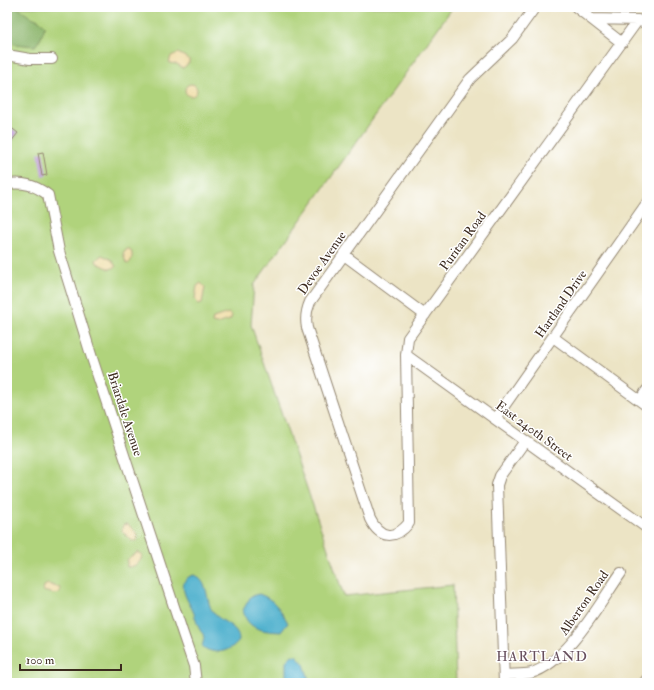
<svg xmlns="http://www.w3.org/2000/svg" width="654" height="690" font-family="'IM FELL Double Pica',serif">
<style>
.green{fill:#b0d37c;stroke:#767e4d}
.forest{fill:#8cb56c;stroke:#647045}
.sand{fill:#eeda9e;stroke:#94825e}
.water{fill:#4fb1ce;stroke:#456e76}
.building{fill:#b994d1}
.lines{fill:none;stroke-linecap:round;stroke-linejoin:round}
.minor-casing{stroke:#948772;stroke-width:12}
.minor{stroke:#fff;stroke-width:10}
.labels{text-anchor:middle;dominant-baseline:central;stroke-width:3;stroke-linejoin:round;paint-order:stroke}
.street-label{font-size:13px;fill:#3b2a1e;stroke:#fff}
.neighbourhood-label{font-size:14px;letter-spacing:1px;fill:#674f5d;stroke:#fff}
</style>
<rect width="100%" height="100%" fill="#fff"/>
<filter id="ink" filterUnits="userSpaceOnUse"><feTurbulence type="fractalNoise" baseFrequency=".025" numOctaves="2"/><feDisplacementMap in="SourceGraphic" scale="8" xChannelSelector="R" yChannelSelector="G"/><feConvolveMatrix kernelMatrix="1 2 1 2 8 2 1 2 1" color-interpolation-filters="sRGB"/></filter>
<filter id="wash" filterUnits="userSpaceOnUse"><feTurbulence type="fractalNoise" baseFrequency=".012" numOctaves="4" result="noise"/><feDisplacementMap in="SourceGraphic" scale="16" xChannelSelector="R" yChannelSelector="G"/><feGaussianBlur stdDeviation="0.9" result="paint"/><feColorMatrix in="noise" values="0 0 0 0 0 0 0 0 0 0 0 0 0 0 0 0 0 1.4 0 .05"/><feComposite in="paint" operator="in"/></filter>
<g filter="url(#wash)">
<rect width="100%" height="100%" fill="#ece4c5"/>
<path class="green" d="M7,7H453L254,285L251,325L344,596L453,585L456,683H7Z"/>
<path class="forest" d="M7,7H17L29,16L39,20L45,26L41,38L35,46L14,44L7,37Z"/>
<path class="sand" d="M178,53L189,59V63L183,68L177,64L169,63L171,56Z
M185 90a6 6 0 1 1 12 0a6 6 0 1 1-12 0Z
M126,249H130C133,252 133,261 128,264L126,263L123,253Z
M102,255L112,260L116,267L110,269L97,263L96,260Z
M201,283L205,287L202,303L198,304L195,299L197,286Z
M228,313L232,316L230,320L216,324L212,323L213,318Z
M128,524L138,535L136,541H132L122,531L123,525Z
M138,552L142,555C141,563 135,567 127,567V560Z
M48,584L60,588V593L54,594L43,591L44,586Z"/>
<path class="water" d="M194,575C210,582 205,601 213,612C221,623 239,625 239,640C229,653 215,655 202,647L204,638L203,634C197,628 196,618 193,611C187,599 174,580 194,575Z
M259,594C274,599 281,610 288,623L281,632C265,631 247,631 243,610L251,596Z
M292,655L297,656L304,664L310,683H286V661Z"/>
<g id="blocks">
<path class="building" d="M9,126L18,133L7,147V129Z
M43,152L47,175L42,176L38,153Z"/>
</g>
</g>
<g filter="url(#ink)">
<use href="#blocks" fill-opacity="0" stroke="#948772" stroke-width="1"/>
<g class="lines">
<defs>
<path id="minor" d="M535,7L512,39L470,79L310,302C306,311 305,318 307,328L370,519C380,539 395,540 409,523L406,355L408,338L638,20
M576,7L622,43
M592,19L638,20L647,24
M7,55L30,59H52
M7,184C24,182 35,185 48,195L59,251L92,358L183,634L194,666L196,683
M344,255L425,315
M553,337L647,406
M406,355L647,528
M640,400L647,390
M495,419L647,203
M504,675C512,674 523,675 531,673C567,663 600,603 621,573
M504,683L497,485L500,476L525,441
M644,683L647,679"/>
</defs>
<use href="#minor" class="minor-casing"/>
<use href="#minor" class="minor"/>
</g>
</g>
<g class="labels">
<g class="street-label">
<text transform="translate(463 241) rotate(-54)">Puritan Road</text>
<text transform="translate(322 263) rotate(-55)">Devoe Avenue</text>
<text transform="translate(561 304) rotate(-55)">Hartland Drive</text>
<text transform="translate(125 414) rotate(72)">Briardale Avenue</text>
<text transform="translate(534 431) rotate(36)">East 240th Street</text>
<text transform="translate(584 603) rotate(-55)">Alberton Road</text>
</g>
<g class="neighbourhood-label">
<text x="542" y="656">HARTLAND</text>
</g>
</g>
<rect width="654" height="690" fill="none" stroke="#fff" stroke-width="24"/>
<path d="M20 664v6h101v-6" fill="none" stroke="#3b2a1e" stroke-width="2"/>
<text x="26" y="664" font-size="12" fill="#3b2a1e" stroke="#ffffff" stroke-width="3" paint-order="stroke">100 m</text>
</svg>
